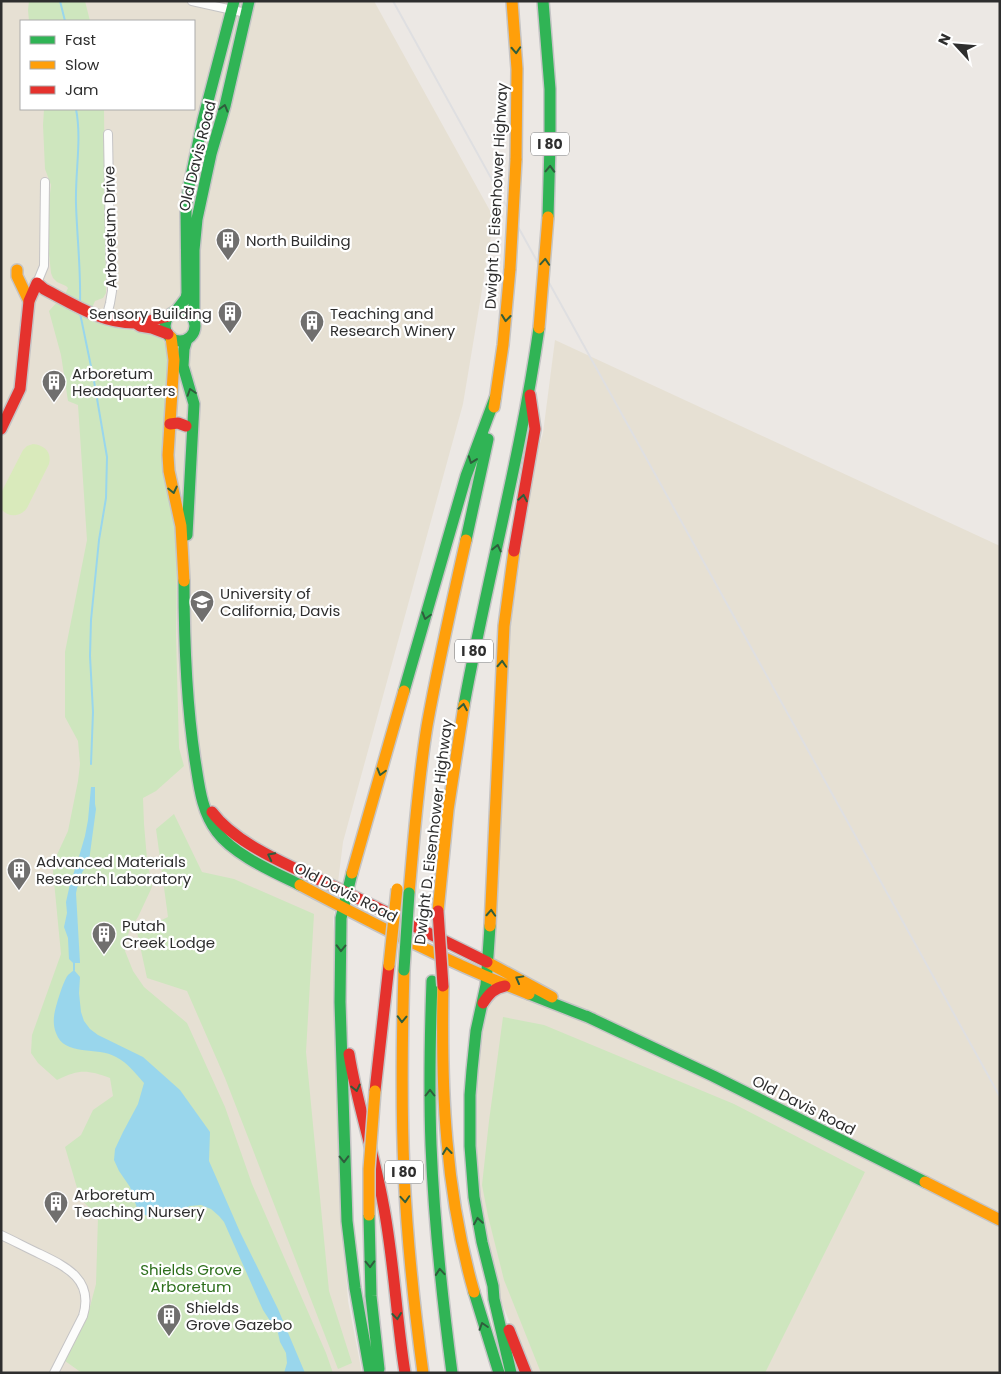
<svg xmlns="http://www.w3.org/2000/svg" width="1001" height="1374" font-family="Poppins,sans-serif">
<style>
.education{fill:#e6e0d3;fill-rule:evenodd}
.green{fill:#cee6be}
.pitch{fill:#d9eabb}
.water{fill:#99d6ec}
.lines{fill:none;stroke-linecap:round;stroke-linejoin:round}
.stream{stroke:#99d6ec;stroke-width:2}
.street-casing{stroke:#c5c4c5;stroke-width:10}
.fast-casing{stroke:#c5c4c5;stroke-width:14}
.slow-casing{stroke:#c5c4c5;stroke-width:14}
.jam-casing{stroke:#c5c4c5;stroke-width:14}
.street{stroke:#fcfcfb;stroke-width:8}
.fast{stroke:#30b455;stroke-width:11}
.slow{stroke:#ff9f0a;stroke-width:11}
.jam{stroke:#e5322d;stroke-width:11}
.rail{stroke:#dfdfe1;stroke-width:2}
.fast-bridge-casing{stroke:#c6c5c4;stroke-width:14;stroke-linecap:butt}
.slow-bridge-casing{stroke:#c6c5c4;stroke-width:14;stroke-linecap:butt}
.jam-bridge-casing{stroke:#c6c5c4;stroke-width:14;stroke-linecap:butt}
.fast-bridge{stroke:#30b455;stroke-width:11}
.slow-bridge{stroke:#ff9f0a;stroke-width:11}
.jam-bridge{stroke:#e5322d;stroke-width:11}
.oneway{stroke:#2f5d3c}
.labels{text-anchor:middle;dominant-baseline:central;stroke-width:4.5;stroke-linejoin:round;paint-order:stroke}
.shield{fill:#fff;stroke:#6d6d6d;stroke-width:1}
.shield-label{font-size:14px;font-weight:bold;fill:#2e2e2e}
.street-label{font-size:15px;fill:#2e2e2e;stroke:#fff}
.poi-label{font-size:15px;fill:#2e2e2e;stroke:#fff;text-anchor:start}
.park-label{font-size:15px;fill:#2c6e1b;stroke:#fff}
</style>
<rect width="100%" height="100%" fill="#ece8e4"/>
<path class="education" d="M1,1H374L494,218L463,404L343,842L333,922L340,990L342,1220L348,1301L362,1373H1ZM21,21H194V109H21Z
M555,340L1000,546V1373H532L517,1340L499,1296L482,1219L474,1121L506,660L533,468L543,433Z"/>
<path class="green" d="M29,1H85L90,21H29L28,10Z
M44,109H104L106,293L103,298L95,301L89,315C99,320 110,327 122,329C146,333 164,326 169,357L174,519L177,555L176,635L179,748L184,766L156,791L143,798L144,824L147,859L152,887L138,917L129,931L125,951L133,971L144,987L187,1023L225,1107L252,1184L326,1353L333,1373H82L65,1361L87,1318L96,1284L98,1217L80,1198L65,1147L81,1135L93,1110L113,1096L110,1078C87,1070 80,1069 57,1080L38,1063L31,1053L32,1035L61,954L53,871L55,859L68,831L78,781L80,764L78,741L65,717V652L87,540L78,405L68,401L61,355L49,311L59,300L63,299L68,288L66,286L57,282L53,278L51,273L49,254V202L51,185L45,169L43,125Z
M174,814L202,872L234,879L314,914L306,1052L329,1291L352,1363L338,1369L225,1078L187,991L147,978L137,932L168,917L156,829Z
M503,1017L544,1025L734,1104L865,1172L765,1373H541L504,1280L488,1216L482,1185L489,1121Z"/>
<path class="pitch" d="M33,444C45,445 52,453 49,464L27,508C20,517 9,518 1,509V493L23,450L27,446Z"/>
<path class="water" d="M91,787H95V804L96,809L89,861L80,876L76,893L80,963H73L69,959L68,938L64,927L67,913L66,902L70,884L78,860L85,836L88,820Z
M74,970L80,977L79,993L81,1012L84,1021L90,1029L98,1035L143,1057L180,1090L210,1132L209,1161L240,1232L278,1309L305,1373H284L287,1363L286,1353L280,1342L278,1333L263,1310L224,1222L219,1216L211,1209L201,1205L190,1206L160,1217L151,1218L138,1211L130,1187L119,1171L114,1160L115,1149L123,1132L138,1104L144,1083C136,1074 128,1063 116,1057C98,1046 64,1057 56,1033C52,1023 54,1013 57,1003C59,996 64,980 68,975C70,973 72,972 74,970Z"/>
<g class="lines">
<path class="stream" d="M60,1L65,21
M76,109C82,140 75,172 76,204C77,237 81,270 80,303
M80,313L94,381L107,457L106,498L99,540L91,620L90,656L93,712L91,764
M74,962V970"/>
<defs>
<path id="street" d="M192,1L246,13
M37,283L44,266L45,182
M106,319L110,303L112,291L110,246L108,134
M1,1235C14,1241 27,1248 40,1254C67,1267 94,1280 83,1316L54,1373"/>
<path id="fast" d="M543,1L550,89V144L548,217
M176,311L186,298L187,293L186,211L189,186L203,120L234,1
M165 326a15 15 0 1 1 30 0a15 15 0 1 1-30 0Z
M194,319V250L197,219L211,154L225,106L249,1
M187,339L184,349L183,366L194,404L187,535
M466,540L488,439
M184,581C184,641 186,700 195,760C199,784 201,811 217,832C234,855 274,872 300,885
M404,691L466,476L495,398
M464,705C487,579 521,455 539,328
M352,873L341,918L340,1002L347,1221L355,1288L370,1373
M490,926L486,985L476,1031L472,1070L470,1095V1146L474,1197L482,1242L493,1286L494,1299L511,1373
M432,981C430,1036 429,1090 431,1145C434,1221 442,1297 452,1373
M529,994L593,1019
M586,1016L713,1076L925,1182
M369,1215L371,1296L379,1369
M474,1292L499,1373"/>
<path id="slow" d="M512,1L517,69L516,160
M17,270V276L29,301
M171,337L174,360L168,455L169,471L181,526L184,581
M494,407L503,345L510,269
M352,873L404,691
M300,885C374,924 451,964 529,994
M409,893C414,837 418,782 427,726C438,664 452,602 466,540
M438,911L448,810L464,705
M490,926L504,626L514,551
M487,962L552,997
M404,970C402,1037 401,1105 404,1172C407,1239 414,1306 423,1373
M443,986C441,1090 445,1191 474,1292
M925,1182L1000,1220"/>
<path id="jam" d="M137,324L140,326L152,328L168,334
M170,424L178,423L186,426
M1,429L20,389L29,301L37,283L44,289C73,304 101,323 135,323C146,323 158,318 169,316
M514,551L535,429L530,395
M212,812C237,846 297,869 335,887C386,912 436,937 487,962
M483,1003C489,994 494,988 505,986
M349,1054C357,1104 374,1153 383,1203C394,1259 396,1316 405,1373
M375,1091L389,965
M509,1330L526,1373"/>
</defs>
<use href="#street" class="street-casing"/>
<use href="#fast" class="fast-casing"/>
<use href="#slow" class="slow-casing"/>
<use href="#jam" class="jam-casing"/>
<use href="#street" class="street"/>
<use href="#fast" class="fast"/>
<use href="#slow" class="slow"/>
<use href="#jam" class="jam"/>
<path class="rail" d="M393,1L1000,1097"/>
<defs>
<path id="fast-bridge" d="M404,970L409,893"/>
<path id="slow-bridge" d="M510,269L516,160
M539,328L548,217
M389,965L397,889
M369,1215V1169L375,1091"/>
<path id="jam-bridge" d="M438,911L443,986"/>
</defs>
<use href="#fast-bridge" class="fast-bridge-casing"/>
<use href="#slow-bridge" class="slow-bridge-casing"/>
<use href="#jam-bridge" class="jam-bridge-casing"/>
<use href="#fast-bridge" class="fast-bridge"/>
<use href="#slow-bridge" class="slow-bridge"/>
<use href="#jam-bridge" class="jam-bridge"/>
</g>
<defs><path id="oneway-chevron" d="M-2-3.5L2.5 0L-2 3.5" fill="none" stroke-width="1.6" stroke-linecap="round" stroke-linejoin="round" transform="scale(1.25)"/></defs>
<g class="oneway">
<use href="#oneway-chevron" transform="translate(516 50) rotate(87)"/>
<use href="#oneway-chevron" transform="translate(224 108) rotate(-75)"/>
<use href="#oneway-chevron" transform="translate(550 169) rotate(-88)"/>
<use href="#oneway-chevron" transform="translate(545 262) rotate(-86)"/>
<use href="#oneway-chevron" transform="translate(506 318) rotate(96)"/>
<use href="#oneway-chevron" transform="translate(191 392) rotate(-108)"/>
<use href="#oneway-chevron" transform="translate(472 460) rotate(110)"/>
<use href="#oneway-chevron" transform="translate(173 490) rotate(77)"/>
<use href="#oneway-chevron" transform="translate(523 498) rotate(-80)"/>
<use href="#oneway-chevron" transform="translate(497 548) rotate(-77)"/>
<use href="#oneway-chevron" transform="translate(426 616) rotate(106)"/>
<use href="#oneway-chevron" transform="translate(502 664) rotate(-87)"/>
<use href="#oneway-chevron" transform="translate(463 707) rotate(-80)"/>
<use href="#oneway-chevron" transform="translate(381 772) rotate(106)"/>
<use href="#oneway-chevron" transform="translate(271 856) rotate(-153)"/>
<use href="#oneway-chevron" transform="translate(491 913) rotate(-87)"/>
<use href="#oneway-chevron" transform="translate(341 948) rotate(91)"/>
<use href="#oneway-chevron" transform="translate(519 979) rotate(-151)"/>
<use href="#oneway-chevron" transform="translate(402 1019) rotate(92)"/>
<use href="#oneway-chevron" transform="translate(356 1088) rotate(77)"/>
<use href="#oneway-chevron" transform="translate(430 1093) rotate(-90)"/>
<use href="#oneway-chevron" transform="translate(447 1151) rotate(-96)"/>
<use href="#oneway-chevron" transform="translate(344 1159) rotate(89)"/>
<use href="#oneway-chevron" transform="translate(405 1199) rotate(86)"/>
<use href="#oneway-chevron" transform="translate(478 1221) rotate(-99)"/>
<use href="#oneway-chevron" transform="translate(370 1264) rotate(88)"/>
<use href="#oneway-chevron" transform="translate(440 1272) rotate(-95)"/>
<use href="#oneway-chevron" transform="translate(397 1316) rotate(83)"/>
<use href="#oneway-chevron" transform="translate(483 1326) rotate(-108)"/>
</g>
<defs>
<symbol id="building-pin" viewBox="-11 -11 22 30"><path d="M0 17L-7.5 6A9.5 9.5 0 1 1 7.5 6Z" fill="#706f6e" stroke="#fff"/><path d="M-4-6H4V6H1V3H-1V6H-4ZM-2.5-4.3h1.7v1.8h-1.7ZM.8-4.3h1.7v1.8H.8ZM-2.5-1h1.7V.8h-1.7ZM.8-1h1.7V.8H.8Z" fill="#fff"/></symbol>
<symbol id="university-pin" viewBox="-11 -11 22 30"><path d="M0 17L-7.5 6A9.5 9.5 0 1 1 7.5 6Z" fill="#706f6e" stroke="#fff"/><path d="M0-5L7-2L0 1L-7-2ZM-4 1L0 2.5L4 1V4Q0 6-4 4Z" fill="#fff"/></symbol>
</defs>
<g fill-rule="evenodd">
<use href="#building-pin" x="214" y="226" width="28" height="38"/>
<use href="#building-pin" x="216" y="299" width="28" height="38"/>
<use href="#building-pin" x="298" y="308" width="28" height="38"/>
<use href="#building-pin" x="40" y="368" width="28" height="38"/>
<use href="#university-pin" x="188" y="588" width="28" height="38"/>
<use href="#building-pin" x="5" y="856" width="28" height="38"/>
<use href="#building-pin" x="90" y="920" width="28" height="38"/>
<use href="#building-pin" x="42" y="1189" width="28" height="38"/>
<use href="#building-pin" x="155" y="1302" width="28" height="38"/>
</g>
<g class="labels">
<g class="shield">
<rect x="531" y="132.5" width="38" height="23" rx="4"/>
<rect x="455" y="639.5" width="38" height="23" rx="4"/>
<rect x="385" y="1160.5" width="38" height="23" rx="4"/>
</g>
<g class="shield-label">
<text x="550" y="144">I 80</text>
<text x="474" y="651">I 80</text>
<text x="404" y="1172">I 80</text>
</g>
<g class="street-label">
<text transform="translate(197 156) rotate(-76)">Old Davis Road</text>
<text transform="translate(496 196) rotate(-87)">Dwight D. Eisenhower Highway</text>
<text transform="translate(110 227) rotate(-91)">Arboretum Drive</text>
<text transform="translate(433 832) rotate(-83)">Dwight D. Eisenhower Highway</text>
<text transform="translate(346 892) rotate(27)">Old Davis Road</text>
<text transform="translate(804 1105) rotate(27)">Old Davis Road</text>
</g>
<g class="poi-label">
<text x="246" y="240">North Building</text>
<text x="212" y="313" text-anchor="end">Sensory Building</text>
<text x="330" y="313">Teaching and<tspan x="330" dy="17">Research Winery</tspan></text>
<text x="72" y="373">Arboretum<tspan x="72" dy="17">Headquarters</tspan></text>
<text x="220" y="593">University of<tspan x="220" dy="17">California, Davis</tspan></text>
<text x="36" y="861">Advanced Materials<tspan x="36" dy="17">Research Laboratory</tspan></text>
<text x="122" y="925">Putah<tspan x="122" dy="17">Creek Lodge</tspan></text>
<text x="74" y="1194">Arboretum<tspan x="74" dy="17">Teaching Nursery</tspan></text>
<text x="186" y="1307">Shields<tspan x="186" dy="17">Grove Gazebo</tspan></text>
</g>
<g class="park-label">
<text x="191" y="1269">Shields Grove<tspan x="191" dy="17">Arboretum</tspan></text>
</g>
</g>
<rect width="1001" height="1374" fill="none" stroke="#2e2e2e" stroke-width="5"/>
<rect x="20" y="20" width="175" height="90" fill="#ffffff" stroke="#ababab"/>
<rect x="30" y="36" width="25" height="8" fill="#30b455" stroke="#ababab"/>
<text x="65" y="45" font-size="15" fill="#2e2e2e">Fast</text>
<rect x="30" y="61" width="25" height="8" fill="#ff9f0a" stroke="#ababab"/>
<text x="65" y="70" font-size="15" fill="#2e2e2e">Slow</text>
<rect x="30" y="86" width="25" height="8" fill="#e5322d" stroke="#ababab"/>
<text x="65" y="95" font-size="15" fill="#2e2e2e">Jam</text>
<g transform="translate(956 45) rotate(296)" stroke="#ffffff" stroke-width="4" paint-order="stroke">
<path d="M0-4L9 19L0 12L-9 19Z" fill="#2e2e2e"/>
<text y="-8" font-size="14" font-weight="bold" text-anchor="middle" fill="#2e2e2e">N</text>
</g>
</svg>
